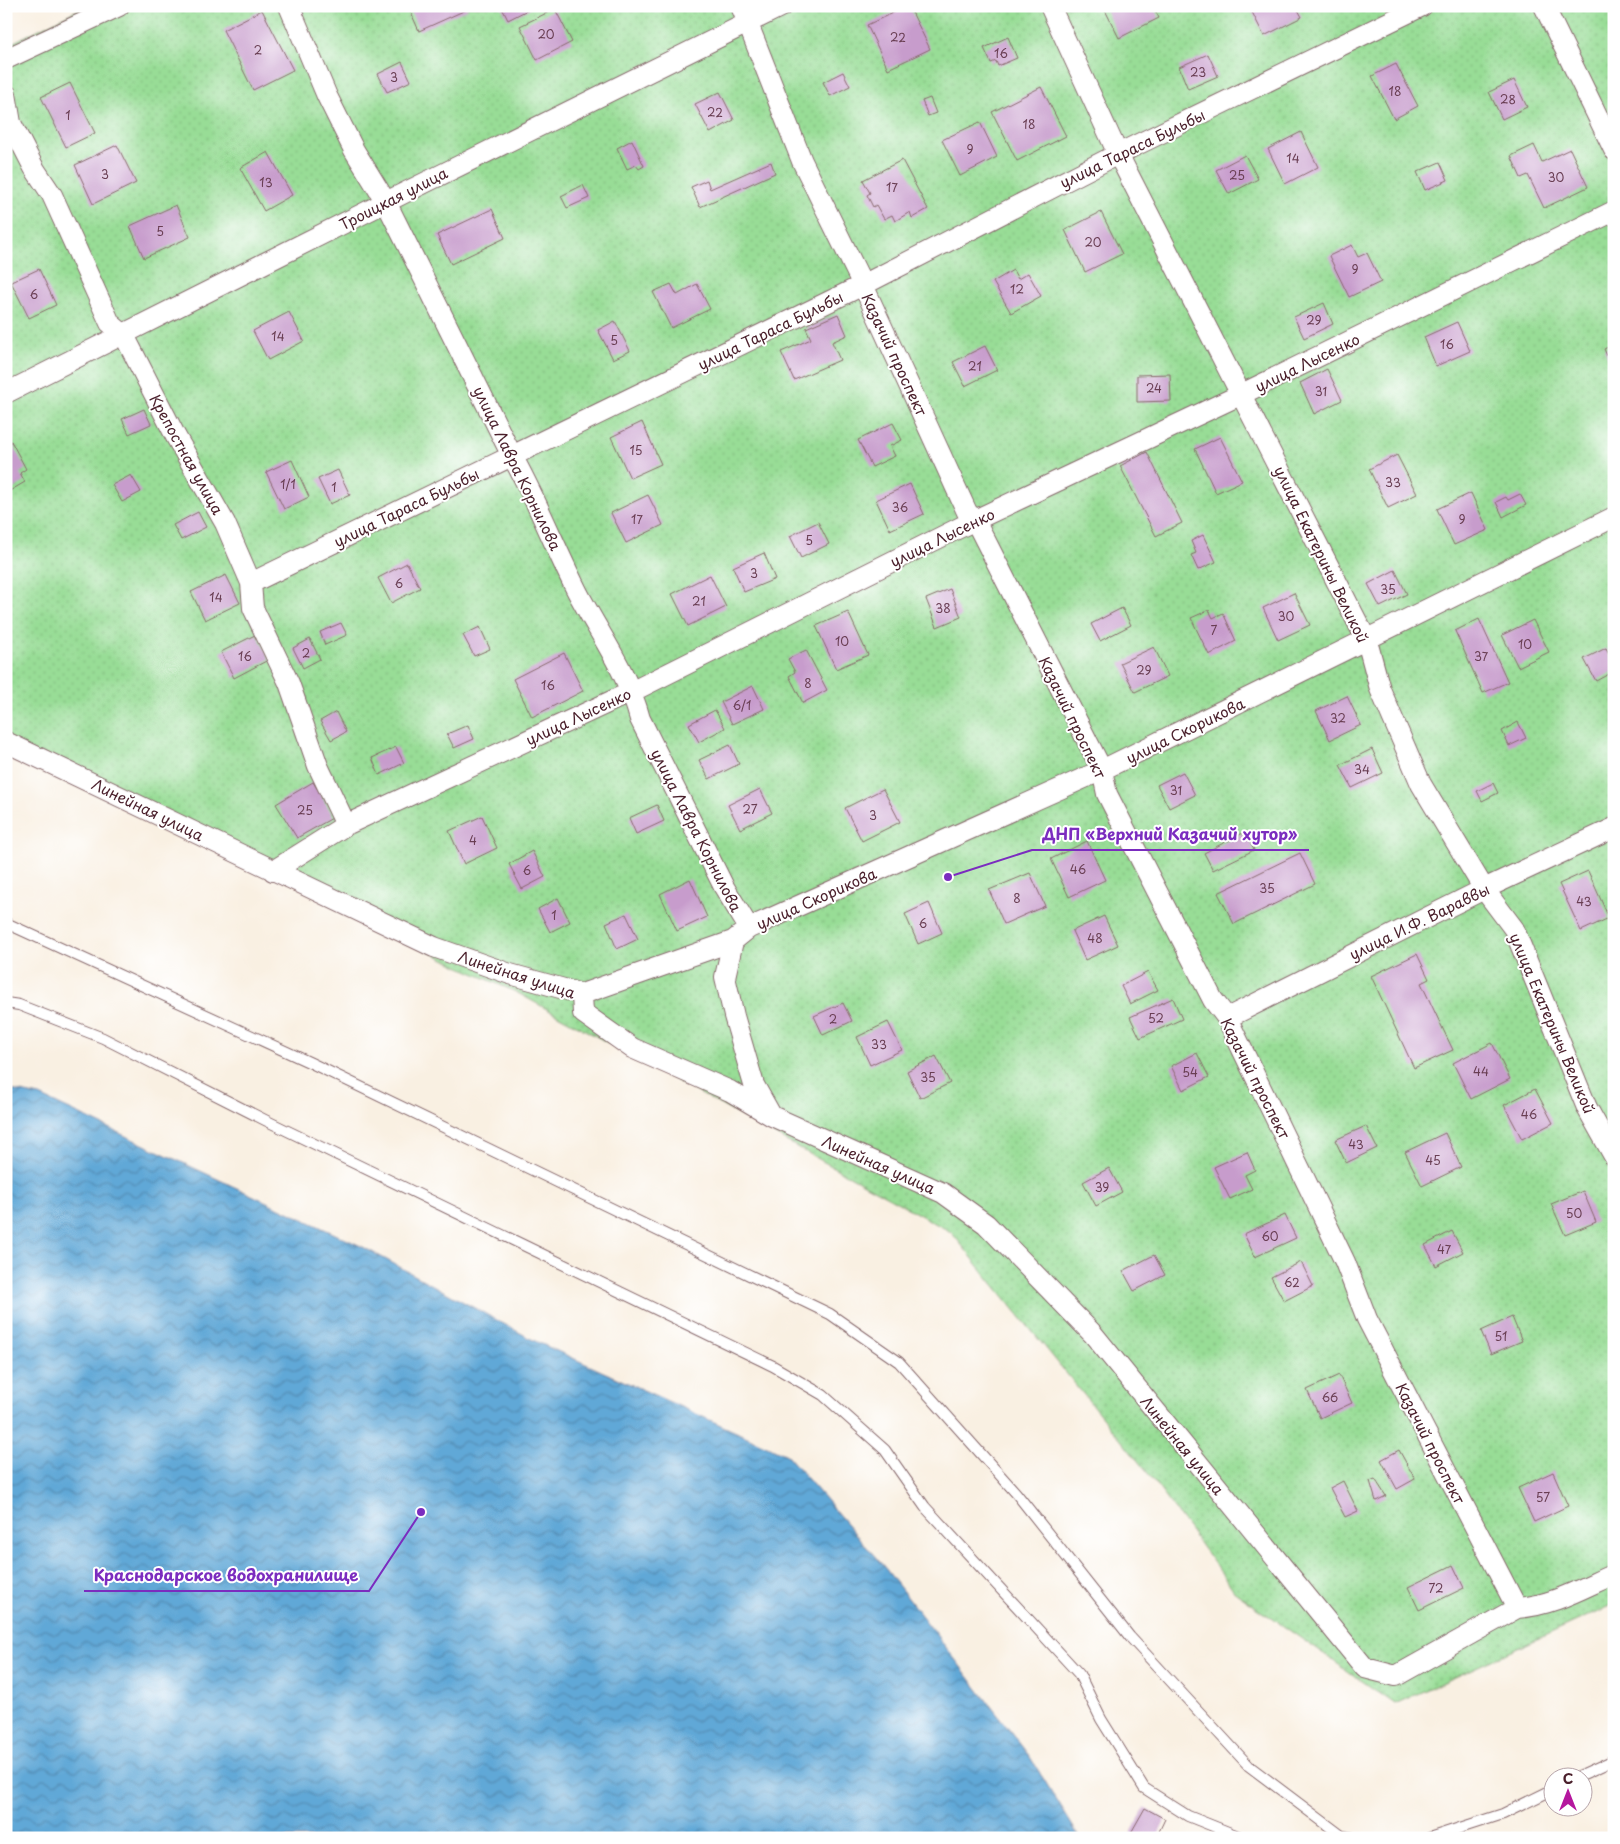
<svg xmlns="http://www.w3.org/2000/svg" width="1620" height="1844" font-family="'Playpen Sans',sans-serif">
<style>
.green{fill:url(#green-dots);stroke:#717e60}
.water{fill:url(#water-waves);stroke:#556481}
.building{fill:#c79ccc}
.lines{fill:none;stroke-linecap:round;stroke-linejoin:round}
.service-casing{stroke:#87686b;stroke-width:12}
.minor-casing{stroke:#87686b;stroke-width:22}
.service{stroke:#fff;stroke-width:10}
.minor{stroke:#fff;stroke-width:20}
.labels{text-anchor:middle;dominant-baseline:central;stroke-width:4;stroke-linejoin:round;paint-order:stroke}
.number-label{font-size:12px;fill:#693e53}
.street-label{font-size:15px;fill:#4a1f2b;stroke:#fff}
.leader{fill:none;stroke:#7b2cbf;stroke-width:2}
.callout-dot{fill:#7b2cbf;stroke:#fff;stroke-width:2}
.callout-label{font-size:16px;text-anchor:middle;font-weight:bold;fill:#7b2cbf;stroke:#fff;stroke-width:4;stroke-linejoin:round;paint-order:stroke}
</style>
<defs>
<pattern id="green-dots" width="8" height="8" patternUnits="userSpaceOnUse" patternTransform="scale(1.25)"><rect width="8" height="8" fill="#98dd96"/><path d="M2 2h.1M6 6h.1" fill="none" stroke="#84bd81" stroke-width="1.8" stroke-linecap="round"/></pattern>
<pattern id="water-waves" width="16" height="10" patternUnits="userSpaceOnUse" patternTransform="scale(1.25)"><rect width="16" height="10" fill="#60a8d7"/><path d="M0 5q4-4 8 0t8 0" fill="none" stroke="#5188af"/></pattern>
</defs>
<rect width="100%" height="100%" fill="#fff"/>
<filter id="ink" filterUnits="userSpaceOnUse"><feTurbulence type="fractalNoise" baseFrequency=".02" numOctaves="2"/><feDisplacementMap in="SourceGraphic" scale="10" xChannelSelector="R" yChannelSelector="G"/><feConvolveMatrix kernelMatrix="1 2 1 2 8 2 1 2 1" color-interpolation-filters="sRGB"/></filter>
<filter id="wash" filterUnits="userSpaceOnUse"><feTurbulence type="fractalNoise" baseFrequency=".0096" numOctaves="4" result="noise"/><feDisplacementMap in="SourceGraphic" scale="20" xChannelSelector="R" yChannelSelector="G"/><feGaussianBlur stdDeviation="1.12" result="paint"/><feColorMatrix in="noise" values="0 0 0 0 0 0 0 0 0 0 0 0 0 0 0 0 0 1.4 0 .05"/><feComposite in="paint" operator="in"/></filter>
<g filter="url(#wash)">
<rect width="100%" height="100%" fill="#f9f0e2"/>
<path class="green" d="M85,6H1614V1604L1395,1704L1236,1593L1147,1472L951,1232L516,992L460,967L106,788L6,754V46Z"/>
<path class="water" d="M6,1089L40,1096L363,1247L535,1341L787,1455L885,1568L1030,1757L1080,1838H6Z"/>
<g id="blocks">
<path class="building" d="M408,6H466L468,9L419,31Z
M501,6H535L508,20Z
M907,6H909L930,49L888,69L867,25Z
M1103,6H1153L1159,18L1119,38Z
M1258,6H1296L1302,17L1264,36L1251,10Z
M555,9L572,42L537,60L520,26Z
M262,10L293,70L253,90L223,30Z
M1008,37L1017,58L998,66L996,61L991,63L984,48Z
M1208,54L1218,76L1188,89L1179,67Z
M402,62L411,81L387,92L378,74Z
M1396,64L1418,106L1394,119L1372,76Z
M843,72L850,86L830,96L823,82Z
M1514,80L1527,107L1502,119L1489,92Z
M70,83L95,133L66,147L41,97Z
M1041,87L1066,136L1017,161L992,112Z
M720,92L734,120L710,133L695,104Z
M930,98L936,113L928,116L922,101Z
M980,122L997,157L960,176L942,140Z
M1301,132L1318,167L1285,184L1268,149Z
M632,140L644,166L639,169L636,165L627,169L617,148Z
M117,145L136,183L93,204L75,165Z
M1534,145L1542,162L1570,149L1588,187L1544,208L1528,175L1521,178L1511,156Z
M268,152L292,195L264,211L240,168Z
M1245,155L1258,179L1229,194L1216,170Z
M902,160L928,209L912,218L910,212L895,221L892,215L884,219L876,205L873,207L867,195L870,193L863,180Z
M771,162L775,173L700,207L691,187L707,180L710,189Z
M1440,162L1448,180L1425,190L1417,172Z
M583,185L589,198L567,208L561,196Z
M176,205L190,237L144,258L130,226Z
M492,209L505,238L451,264L437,235Z
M1101,212L1122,254L1085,272L1065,230Z
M1352,245L1358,257L1367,253L1381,282L1349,297L1329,256Z
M39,269L56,305L29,318L11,282Z
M1013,270L1018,279L1028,273L1041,296L1011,313L993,282Z
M671,284L677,295L697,284L710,309L671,328L653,292Z
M1324,303L1333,324L1304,338L1294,317Z
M289,312L304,341L268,360L253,331Z
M838,314L847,335L832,342L840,360L794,380L781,352L811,339L806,328Z
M615,321L630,351L613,359L598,330Z
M1457,322L1470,351L1436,366L1424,337Z
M1614,344V371L1604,349Z
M985,346L997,370L965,386L953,362Z
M1327,369L1342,400L1314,414L1300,383Z
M1170,374L1171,401L1137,402V375Z
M144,409L151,424L129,434L122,419Z
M642,422L661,464L630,478L611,437Z
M893,423L902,440L890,446L895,456L872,467L858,440Z
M1220,437L1242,481L1216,493L1195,449Z
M11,441L26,469L20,473L25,482L6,493V443Z
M1147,452L1182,523L1156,536L1120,466Z
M1397,455L1417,494L1388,508L1369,469Z
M292,460L309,497L284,509L266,472Z
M338,470L350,495L330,504L318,479Z
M131,475L141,492L122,502L112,485Z
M910,484L924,514L890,530L876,500Z
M1471,493L1488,530L1454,545L1437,509Z
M1520,494L1526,505L1503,517L1496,502L1506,497L1508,500Z
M648,495L663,525L626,543L611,513Z
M198,512L206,527L181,540L173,525Z
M818,522L829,544L801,558L790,536Z
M1203,535L1216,562L1198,570L1191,555L1196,553L1191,541Z
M764,553L775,579L744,592L733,567Z
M407,563L420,588L391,603L378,578Z
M1395,570L1407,594L1380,607L1368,584Z
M226,575L240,603L205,620L191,592Z
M710,575L726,607L688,626L672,594Z
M950,589L961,617L937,627L926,599Z
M1294,593L1310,625L1278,640L1263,608Z
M1122,608L1131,625L1100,641L1091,624Z
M1209,610L1213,618L1223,613L1236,641L1209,655L1191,618Z
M848,612L868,655L836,669L816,626Z
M1479,619L1508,682L1483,693L1455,631Z
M1533,620L1549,652L1518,667L1502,635Z
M341,623L347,635L325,645L320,632Z
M480,627L490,649L474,656L463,635Z
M257,634L270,659L234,678L221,652Z
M310,639L320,659L303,668L293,648Z
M1154,647L1168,676L1135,692L1120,663Z
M1606,648L1614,662V671L1596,681L1584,659Z
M806,650L827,690L803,703L789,676L795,672L788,659Z
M564,653L583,691L532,717L513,679Z
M753,686L764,709L732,724L721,702Z
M1347,696L1361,725L1330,740L1316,711Z
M715,710L725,728L699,742L689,724Z
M336,712L346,732L331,740L320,721Z
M1518,722L1526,738L1509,746L1502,731Z
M468,725L474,739L454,748L447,734Z
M730,745L739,764L709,779L699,760Z
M396,747L404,763L379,775L372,758Z
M1372,749L1383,773L1352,788L1340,765Z
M1183,772L1195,795L1169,808L1157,785Z
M313,782L334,817L297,838L276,804Z
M1493,783L1498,793L1482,801L1477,791Z
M760,789L772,813L740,829L728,805Z
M883,789L900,822L862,841L845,808Z
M657,805L664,821L636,834L629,818Z
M482,816L497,848L464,864L449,831Z
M1245,832L1254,850L1213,870L1204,853Z
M1087,841L1105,880L1069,897L1051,859Z
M532,851L545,877L522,889L509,864Z
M1300,853L1315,884L1234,924L1218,893Z
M1588,871L1609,918L1581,931L1559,884Z
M1030,873L1045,906L1004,924L989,890Z
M690,879L707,917L677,931L660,894Z
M558,898L570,922L550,932L538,909Z
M929,903L942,933L918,944L905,914Z
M626,914L638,939L617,949L606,923Z
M1104,916L1118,945L1085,960L1072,931Z
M1417,954L1429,979L1421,983L1453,1050L1414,1068L1371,976Z
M1148,972L1158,990L1130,1004L1121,986Z
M1173,998L1182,1019L1140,1038L1130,1017Z
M843,1003L852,1021L823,1035L814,1016Z
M888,1022L902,1050L870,1065L857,1037Z
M1492,1043L1510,1079L1471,1099L1453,1063Z
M1197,1053L1209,1077L1183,1090L1171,1066Z
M936,1056L950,1083L920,1098L907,1071Z
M1535,1089L1553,1123L1522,1139L1504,1105Z
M1366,1126L1377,1148L1346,1163L1335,1140Z
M1445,1133L1461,1167L1422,1186L1405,1152Z
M1247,1152L1255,1170L1245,1175L1252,1189L1230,1199L1214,1167Z
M1109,1168L1122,1192L1096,1206L1083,1182Z
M1583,1191L1596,1222L1565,1235L1551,1204Z
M1285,1215L1296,1238L1255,1257L1244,1234Z
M1452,1231L1463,1252L1436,1266L1425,1245Z
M1154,1255L1165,1275L1134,1291L1123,1271Z
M1301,1262L1313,1286L1284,1301L1271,1277Z
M1512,1317L1522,1341L1491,1354L1481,1331Z
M1339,1375L1352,1403L1320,1418L1307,1390Z
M1399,1450L1415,1479L1397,1489L1381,1460Z
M1553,1472L1568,1506L1534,1522L1518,1488Z
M1375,1479L1386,1496L1376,1501L1370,1481Z
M1343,1481L1358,1511L1345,1517L1330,1488Z
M1453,1565L1464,1588L1419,1610L1408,1587Z
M1145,1808L1165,1819L1156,1838H1128Z"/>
</g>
</g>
<g filter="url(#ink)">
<use href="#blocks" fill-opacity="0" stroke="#87686b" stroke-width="1"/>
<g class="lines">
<defs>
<path id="service" d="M6,923L311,1063L830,1314L899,1362L1016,1493L1130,1637L1249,1766L1342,1836L1354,1838
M6,1003L19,1005L103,1038L265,1120L773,1366L823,1395L885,1450L925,1507L1079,1674L1101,1719L1144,1788L1188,1816L1243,1838
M1579,1776L1614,1760
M1429,1838L1503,1814L1552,1790"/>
<path id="minor" d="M289,6L327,96L354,150L386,202L512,456C537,500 555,548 578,593C600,635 628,673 640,719L724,887L749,928
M741,6L802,161L863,285L967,512L975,520L1102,770L1107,794L1213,1000L1227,1018L1345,1262L1367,1319L1517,1608
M1050,6L1118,154L1367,641L1380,689L1421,784L1484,889L1514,929L1587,1108L1614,1156
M1544,6L1614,150
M6,59L119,6
M6,94L11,123L34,168L52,195L110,323L124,335L176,437L225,523L251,583L253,608L289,683L318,766L346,825
M6,393L386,202L782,6
M251,583L863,285L1118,154L1422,6
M6,742L434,947L510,974L582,994L583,1013L632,1048L730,1091L772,1116L943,1193L986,1224L1093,1334L1365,1668L1396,1676L1517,1608C1552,1606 1582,1588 1614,1574
M273,871L346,825L633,691L975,520L1242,394L1614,211
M733,941L725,977L734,1016L754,1085L771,1115
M582,994L733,941L749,928L1102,770L1614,517
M1227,1018L1484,889L1614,828"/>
</defs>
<use href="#service" class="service-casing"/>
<use href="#minor" class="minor-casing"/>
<use href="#service" class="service"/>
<use href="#minor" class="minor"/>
</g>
</g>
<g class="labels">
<g class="number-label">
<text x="546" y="34">20</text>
<text x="898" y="37">22</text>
<text x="258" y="50">2</text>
<text x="1001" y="53">16</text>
<text x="1198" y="72">23</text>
<text x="394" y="77">3</text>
<text x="1395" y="91">18</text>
<text x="1508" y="99">28</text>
<text x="715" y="112">22</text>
<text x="68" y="115">1</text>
<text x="1029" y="124">18</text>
<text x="970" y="149">9</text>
<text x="1293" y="158">14</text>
<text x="105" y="174">3</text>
<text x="1237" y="175">25</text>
<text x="1556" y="177">30</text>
<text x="266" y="182">13</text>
<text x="892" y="187">17</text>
<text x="160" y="231">5</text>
<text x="1093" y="242">20</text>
<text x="1355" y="269">9</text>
<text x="1017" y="289">12</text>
<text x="34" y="294">6</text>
<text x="1314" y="320">29</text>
<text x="278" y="336">14</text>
<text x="614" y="340">5</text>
<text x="1447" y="344">16</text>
<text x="975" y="366">21</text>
<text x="1154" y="388">24</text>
<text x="1321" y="391">31</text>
<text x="636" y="450">15</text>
<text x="1393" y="482">33</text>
<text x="288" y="484">1/1</text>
<text x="334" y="487">1</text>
<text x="900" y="507">36</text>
<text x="637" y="519">17</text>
<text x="1462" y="519">9</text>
<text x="809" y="540">5</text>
<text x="754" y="573">3</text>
<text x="399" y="583">6</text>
<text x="1388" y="589">35</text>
<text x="216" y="597">14</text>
<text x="699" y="601">21</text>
<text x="943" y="608">38</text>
<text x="1286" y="616">30</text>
<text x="1214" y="630">7</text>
<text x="842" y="641">10</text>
<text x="1525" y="644">10</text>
<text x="306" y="653">2</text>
<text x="245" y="656">16</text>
<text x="1481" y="656">37</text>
<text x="1144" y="670">29</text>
<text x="808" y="683">8</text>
<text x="548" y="685">16</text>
<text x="742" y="705">6/1</text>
<text x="1338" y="718">32</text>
<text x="1362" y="769">34</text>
<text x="1176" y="790">31</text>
<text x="750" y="809">27</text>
<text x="305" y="810">25</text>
<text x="873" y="815">3</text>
<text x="473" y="840">4</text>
<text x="1078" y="869">46</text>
<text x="527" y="870">6</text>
<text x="1267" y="888">35</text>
<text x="1017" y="898">8</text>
<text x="1584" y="901">43</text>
<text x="554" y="915">1</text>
<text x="923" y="923">6</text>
<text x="1095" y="938">48</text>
<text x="1156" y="1018">52</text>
<text x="833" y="1019">2</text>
<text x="879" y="1044">33</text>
<text x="1481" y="1071">44</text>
<text x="1190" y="1072">54</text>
<text x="928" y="1077">35</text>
<text x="1529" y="1114">46</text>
<text x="1356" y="1144">43</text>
<text x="1433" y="1160">45</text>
<text x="1102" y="1187">39</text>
<text x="1574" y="1213">50</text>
<text x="1270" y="1236">60</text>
<text x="1444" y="1249">47</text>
<text x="1292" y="1282">62</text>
<text x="1501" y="1336">51</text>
<text x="1330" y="1397">66</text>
<text x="1543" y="1497">57</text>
<text x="1436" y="1588">72</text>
</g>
<g class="street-label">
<text transform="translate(1132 148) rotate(-26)">улица Тараса Бульбы</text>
<text transform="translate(393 198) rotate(-27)">Троицкая улица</text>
<text transform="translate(770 330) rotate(-26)">улица Тараса Бульбы</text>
<text transform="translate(895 354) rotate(65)">Казачий проспект</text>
<text transform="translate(1307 362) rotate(-26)">улица Лысенко</text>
<text transform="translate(187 454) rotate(61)">Крепостная улица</text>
<text transform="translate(518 468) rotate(64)">улица Лавра Корнилова</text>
<text transform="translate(406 507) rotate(-26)">улица Тараса Бульбы</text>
<text transform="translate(942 537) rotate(-26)">улица Лысенко</text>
<text transform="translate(1322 554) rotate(64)">улица Екатерины Великой</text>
<text transform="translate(578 716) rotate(-25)">улица Лысенко</text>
<text transform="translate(1073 717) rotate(64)">Казачий проспект</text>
<text transform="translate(1185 730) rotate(-26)">улица Скорикова</text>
<text transform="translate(148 809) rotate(26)">Линейная улица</text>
<text transform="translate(697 830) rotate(63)">улица Лавра Корнилова</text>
<text transform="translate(816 898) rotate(-24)">улица Скорикова</text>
<text transform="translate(1419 921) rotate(-26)">улица И.Ф. Вараввы</text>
<text transform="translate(517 974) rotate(18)">Линейная улица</text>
<text transform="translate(1553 1023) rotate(67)">улица Екатерины Великой</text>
<text transform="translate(1256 1078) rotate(63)">Казачий проспект</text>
<text transform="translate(879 1164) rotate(24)">Линейная улица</text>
<text transform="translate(1431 1443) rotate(63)">Казачий проспект</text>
<text transform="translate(1183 1445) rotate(51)">Линейная улица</text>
</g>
</g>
<path class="leader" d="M948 877L1032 850H1309M421 1512L369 1591H84"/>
<g class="callout-dot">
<circle cx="948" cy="877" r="5"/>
<circle cx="421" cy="1512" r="5"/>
</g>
<g class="callout-label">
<text x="1170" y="840">ДНП «Верхний Казачий хутор»</text>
<text x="226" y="1581">Краснодарское водохранилище</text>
</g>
<rect width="1620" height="1844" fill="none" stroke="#fff" stroke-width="25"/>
<g transform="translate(1568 1792)"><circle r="24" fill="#ffffff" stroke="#b7a5aa"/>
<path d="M0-4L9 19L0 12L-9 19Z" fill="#b5179e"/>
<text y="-8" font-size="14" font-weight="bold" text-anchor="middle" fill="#4a1f2b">С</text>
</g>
</svg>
